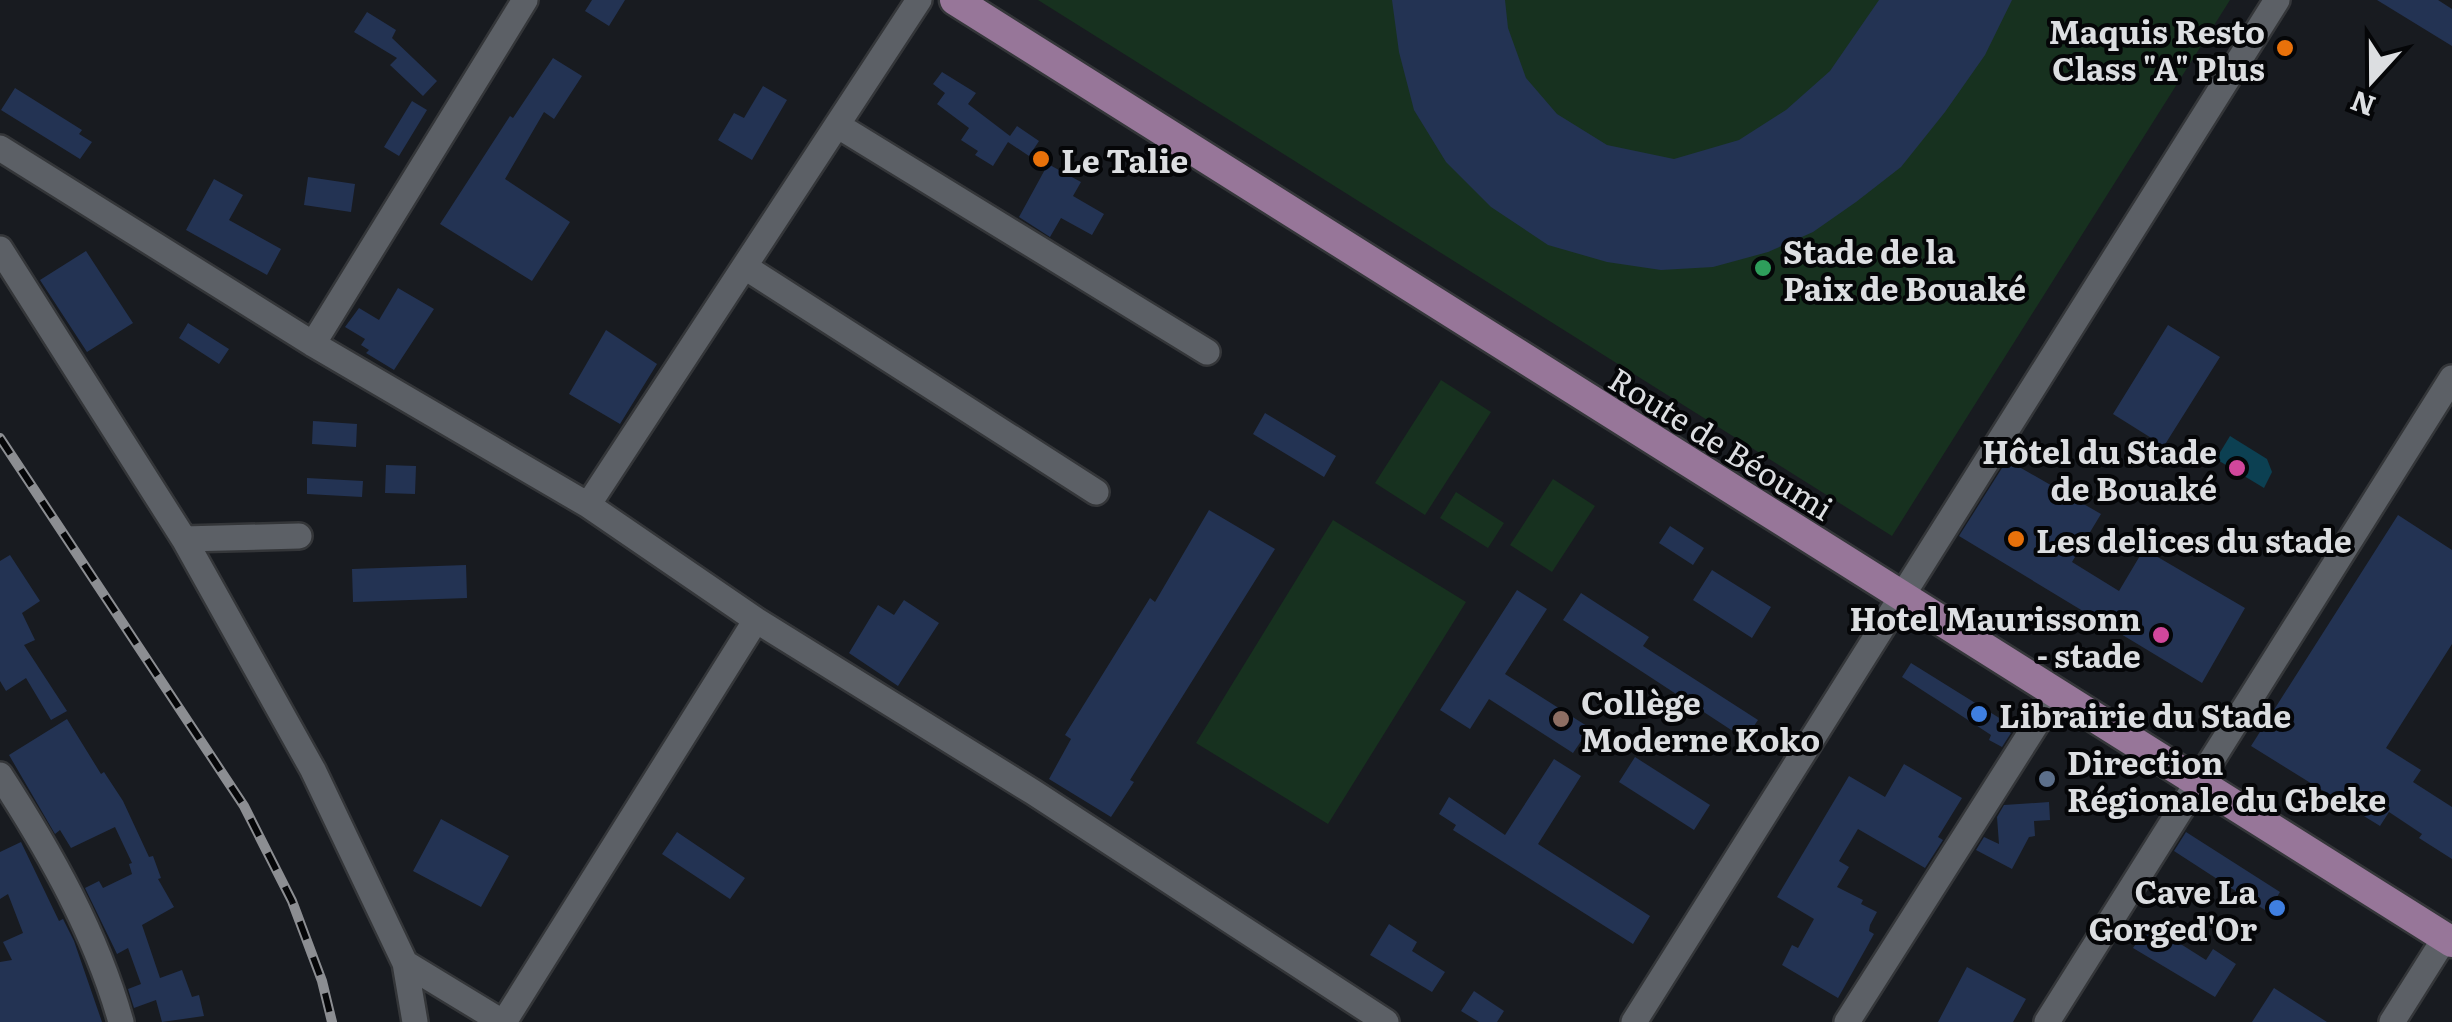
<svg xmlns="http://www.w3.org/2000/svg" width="2452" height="1022" font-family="Literata,serif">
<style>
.green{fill:#17311f}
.water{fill:#0c4052}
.building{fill:#233353}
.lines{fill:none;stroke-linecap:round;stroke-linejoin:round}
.minor-casing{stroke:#343639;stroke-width:30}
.major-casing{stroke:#343639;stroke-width:35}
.minor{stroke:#5c6066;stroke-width:25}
.major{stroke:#977699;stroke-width:30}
.rail-casing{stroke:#8c8e92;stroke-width:10}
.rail{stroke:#050608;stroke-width:6;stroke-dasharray:19;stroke-linecap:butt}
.food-dot{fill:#e8710a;stroke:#050608;stroke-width:4}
.leisure-dot{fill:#2e9e5b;stroke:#050608;stroke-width:4}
.hotel-dot{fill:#d1479c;stroke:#050608;stroke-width:4}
.shop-dot{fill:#3f7fe0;stroke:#050608;stroke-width:4}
.education-dot{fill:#8d6e63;stroke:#050608;stroke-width:4}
.service-dot{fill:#5c6f8a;stroke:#050608;stroke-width:4}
.labels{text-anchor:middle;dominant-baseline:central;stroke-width:8;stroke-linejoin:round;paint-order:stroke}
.poi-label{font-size:32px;font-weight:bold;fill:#dcdee1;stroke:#050608;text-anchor:start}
.street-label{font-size:32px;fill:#dcdee1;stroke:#050608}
</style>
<rect width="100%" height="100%" fill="#181b20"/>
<path class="green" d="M1038,0H2230L1892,536Z
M1441,380L1491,412L1425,515L1375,483Z
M1553,479L1595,506L1552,572L1510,545Z
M1456,492L1504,523L1488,548L1440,518Z
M1333,520L1466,602L1328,824L1196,743Z"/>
<path class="water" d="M2230,436L2267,459L2272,472L2264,488L2216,459Z"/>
<path class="building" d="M592,0H625L609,26L585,11Z
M1392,0H1505L1508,28L1526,78L1557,114L1607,145L1674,159L1739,140L1786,110L1830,71L1879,0H2012L1985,55L1945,112L1901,167L1856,202L1813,232L1768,252L1713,267L1661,270L1607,262L1548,245L1491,207L1446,162L1414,110L1399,52Z
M2377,0H2438L2452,9V46Z
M367,12L396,30L392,38L437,81L423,96L390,65L397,58L354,32Z
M553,58L582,76L554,119L544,112L505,179L570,222L532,281L440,224L510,116L513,118Z
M942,72L976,93L968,104L1010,136L1017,126L1039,141L1029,156L1008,142L993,166L975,155L978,151L961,140L969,128L937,104L945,93L933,84Z
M763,86L787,100L752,160L718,140L734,113L744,118Z
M15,88L82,130L79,134L92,142L80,159L1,110Z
M412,101L427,110L399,156L384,147Z
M1048,164L1081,182L1073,196L1104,214L1092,235L1061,218L1050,237L1019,217Z
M308,177L355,184L351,212L304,205Z
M214,179L243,195L229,220L281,249L267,275L186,230Z
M86,251L133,323L87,352L40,280Z
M398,288L434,309L394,370L366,353L369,350L361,345L365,339L345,327L359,308L379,320Z
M188,323L229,349L219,364L179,338Z
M2168,325L2220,357L2164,446L2113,414Z
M606,330L657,364L620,424L569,394Z
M1265,413L1336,456L1324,477L1253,434Z
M313,421L357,424L356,447L312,444Z
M2007,460L2101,514L2072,562L2119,591L2144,549L2245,608L2202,683L1959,536Z
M386,465L416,466L415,494L385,493Z
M307,478L363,481L362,497L307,494Z
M1209,510L1275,549L1130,780L1134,782L1111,817L1049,779L1071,739L1065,735L1150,598L1155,602Z
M2398,515L2452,550V644L2386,748L2421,770L2413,782L2452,807V859L2419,838L2422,834L2389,812L2380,826L2251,746Z
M1670,526L1704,548L1693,565L1659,543Z
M10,555L40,601L22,613L35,640L24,645L67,711L51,720L26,678L6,691L0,681V561Z
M466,565L467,598L353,602L352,569Z
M1712,570L1771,607L1752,638L1693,600Z
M1517,590L1547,609L1505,674L1590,728L1573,753L1489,699L1470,729L1440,710Z
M1581,593L1649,637L1643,646L1758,720L1745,739L1563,620Z
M904,600L939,623L898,686L849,653L878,605L894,615Z
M1911,663L2009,724L2006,730L2011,733L2002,747L1989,740L1991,735L1902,677Z
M67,719L101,774L104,772L123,801L149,857L153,856L161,878L158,879L174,907L142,925L160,978L182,970L192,997L199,995L204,1016L162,1022L156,1000L134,1008L128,989L141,984L128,948L117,954L85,888L99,881L103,888L132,874L129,864L132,863L115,827L71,848L60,830L55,834L9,755Z
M1635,757L1710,805L1694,830L1619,782Z
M1554,759L1581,776L1538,844L1650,916L1633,944L1453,830L1456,825L1439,814L1449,797L1505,835Z
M1904,764L1962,798L1938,837L1943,840L1925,868L1858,829L1839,861L1849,867L1837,887L1863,900L1861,904L1877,912L1870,925L1869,931L1874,934L1838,998L1782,965L1792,945L1798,948L1814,919L1777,897L1849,776L1885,797Z
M2049,802L2050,820L2034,821L2035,836L2029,837L2012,869L1976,850L1984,837L1999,844L1997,817L2004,805Z
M441,819L509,856L481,907L413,871Z
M677,832L745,878L730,899L662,854Z
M2186,832L2280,892L2268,912L2174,851Z
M21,842L59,921L63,919L74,941L102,1022H0V962L12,960L3,942L23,933L8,894L0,899V852Z
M1389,924L1417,942L1412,951L1445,972L1432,992L1370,955Z
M2149,924L2206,960L2213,949L2236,964L2215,997L2133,948Z
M1967,967L2026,999L2013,1022H1938Z
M2274,988L2327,1022H2252Z
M1474,991L1504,1011L1497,1022H1479L1461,1011Z"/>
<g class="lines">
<defs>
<path id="minor" d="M837,125L1207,352
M0,148L313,344L588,505L756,620L1033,792L1386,1022
M0,249L184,539L313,770L405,963L415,1022
M745,267L1096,492
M313,344L525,0
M588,505L919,0
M184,539L299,536
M0,775C50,852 96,933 121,1022
M405,963L502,1022
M504,1022L756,620
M1634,1022L2277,0
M1847,1022L2056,693
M2047,1022L2452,378
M2392,1022L2445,938"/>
<path id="major" d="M955,0L2452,942"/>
</defs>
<use href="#minor" class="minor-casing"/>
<use href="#major" class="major-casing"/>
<use href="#minor" class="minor"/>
<use href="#major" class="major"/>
<defs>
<path id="rail" d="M0,438L244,806L292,901L322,981L332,1022"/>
</defs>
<use href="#rail" class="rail-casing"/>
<use href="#rail" class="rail"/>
</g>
<g class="food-dot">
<circle cx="2285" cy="48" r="10"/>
<circle cx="1041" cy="159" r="10"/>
<circle cx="2016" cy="539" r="10"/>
</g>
<circle class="leisure-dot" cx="1763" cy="268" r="10"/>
<g class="hotel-dot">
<circle cx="2237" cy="468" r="10"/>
<circle cx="2161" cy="635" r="10"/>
</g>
<g class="shop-dot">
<circle cx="1979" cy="714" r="10"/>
<circle cx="2277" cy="908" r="10"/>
</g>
<circle class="education-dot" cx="1561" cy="719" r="10"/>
<circle class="service-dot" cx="2047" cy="779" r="10"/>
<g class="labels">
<g class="poi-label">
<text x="2265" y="30" text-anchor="end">Maquis Resto<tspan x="2265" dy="37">Class "A" Plus</tspan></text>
<text x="1061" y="159">Le Talie</text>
<text x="1783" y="250">Stade de la<tspan x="1783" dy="37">Paix de Bouaké</tspan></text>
<text x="2217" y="450" text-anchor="end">Hôtel du Stade<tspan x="2217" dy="37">de Bouaké</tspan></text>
<text x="2036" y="539">Les delices du stade</text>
<text x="2141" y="617" text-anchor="end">Hotel Maurissonn<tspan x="2141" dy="37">- stade</tspan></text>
<text x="1581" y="701">Collège<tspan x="1581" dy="37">Moderne Koko</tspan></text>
<text x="1999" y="714">Librairie du Stade</text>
<text x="2067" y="761">Direction<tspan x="2067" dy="37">Régionale du Gbeke</tspan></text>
<text x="2257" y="890" text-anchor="end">Cave La<tspan x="2257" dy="37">Gorged'Or</tspan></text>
</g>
<g class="street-label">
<text transform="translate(1722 442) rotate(32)">Route de Béoumi</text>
</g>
</g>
<g transform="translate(2372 80) rotate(201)" stroke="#050608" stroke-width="8" paint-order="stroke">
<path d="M0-8L18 38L0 25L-18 38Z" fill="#dcdee1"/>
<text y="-15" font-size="28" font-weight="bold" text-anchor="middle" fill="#dcdee1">N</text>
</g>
</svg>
